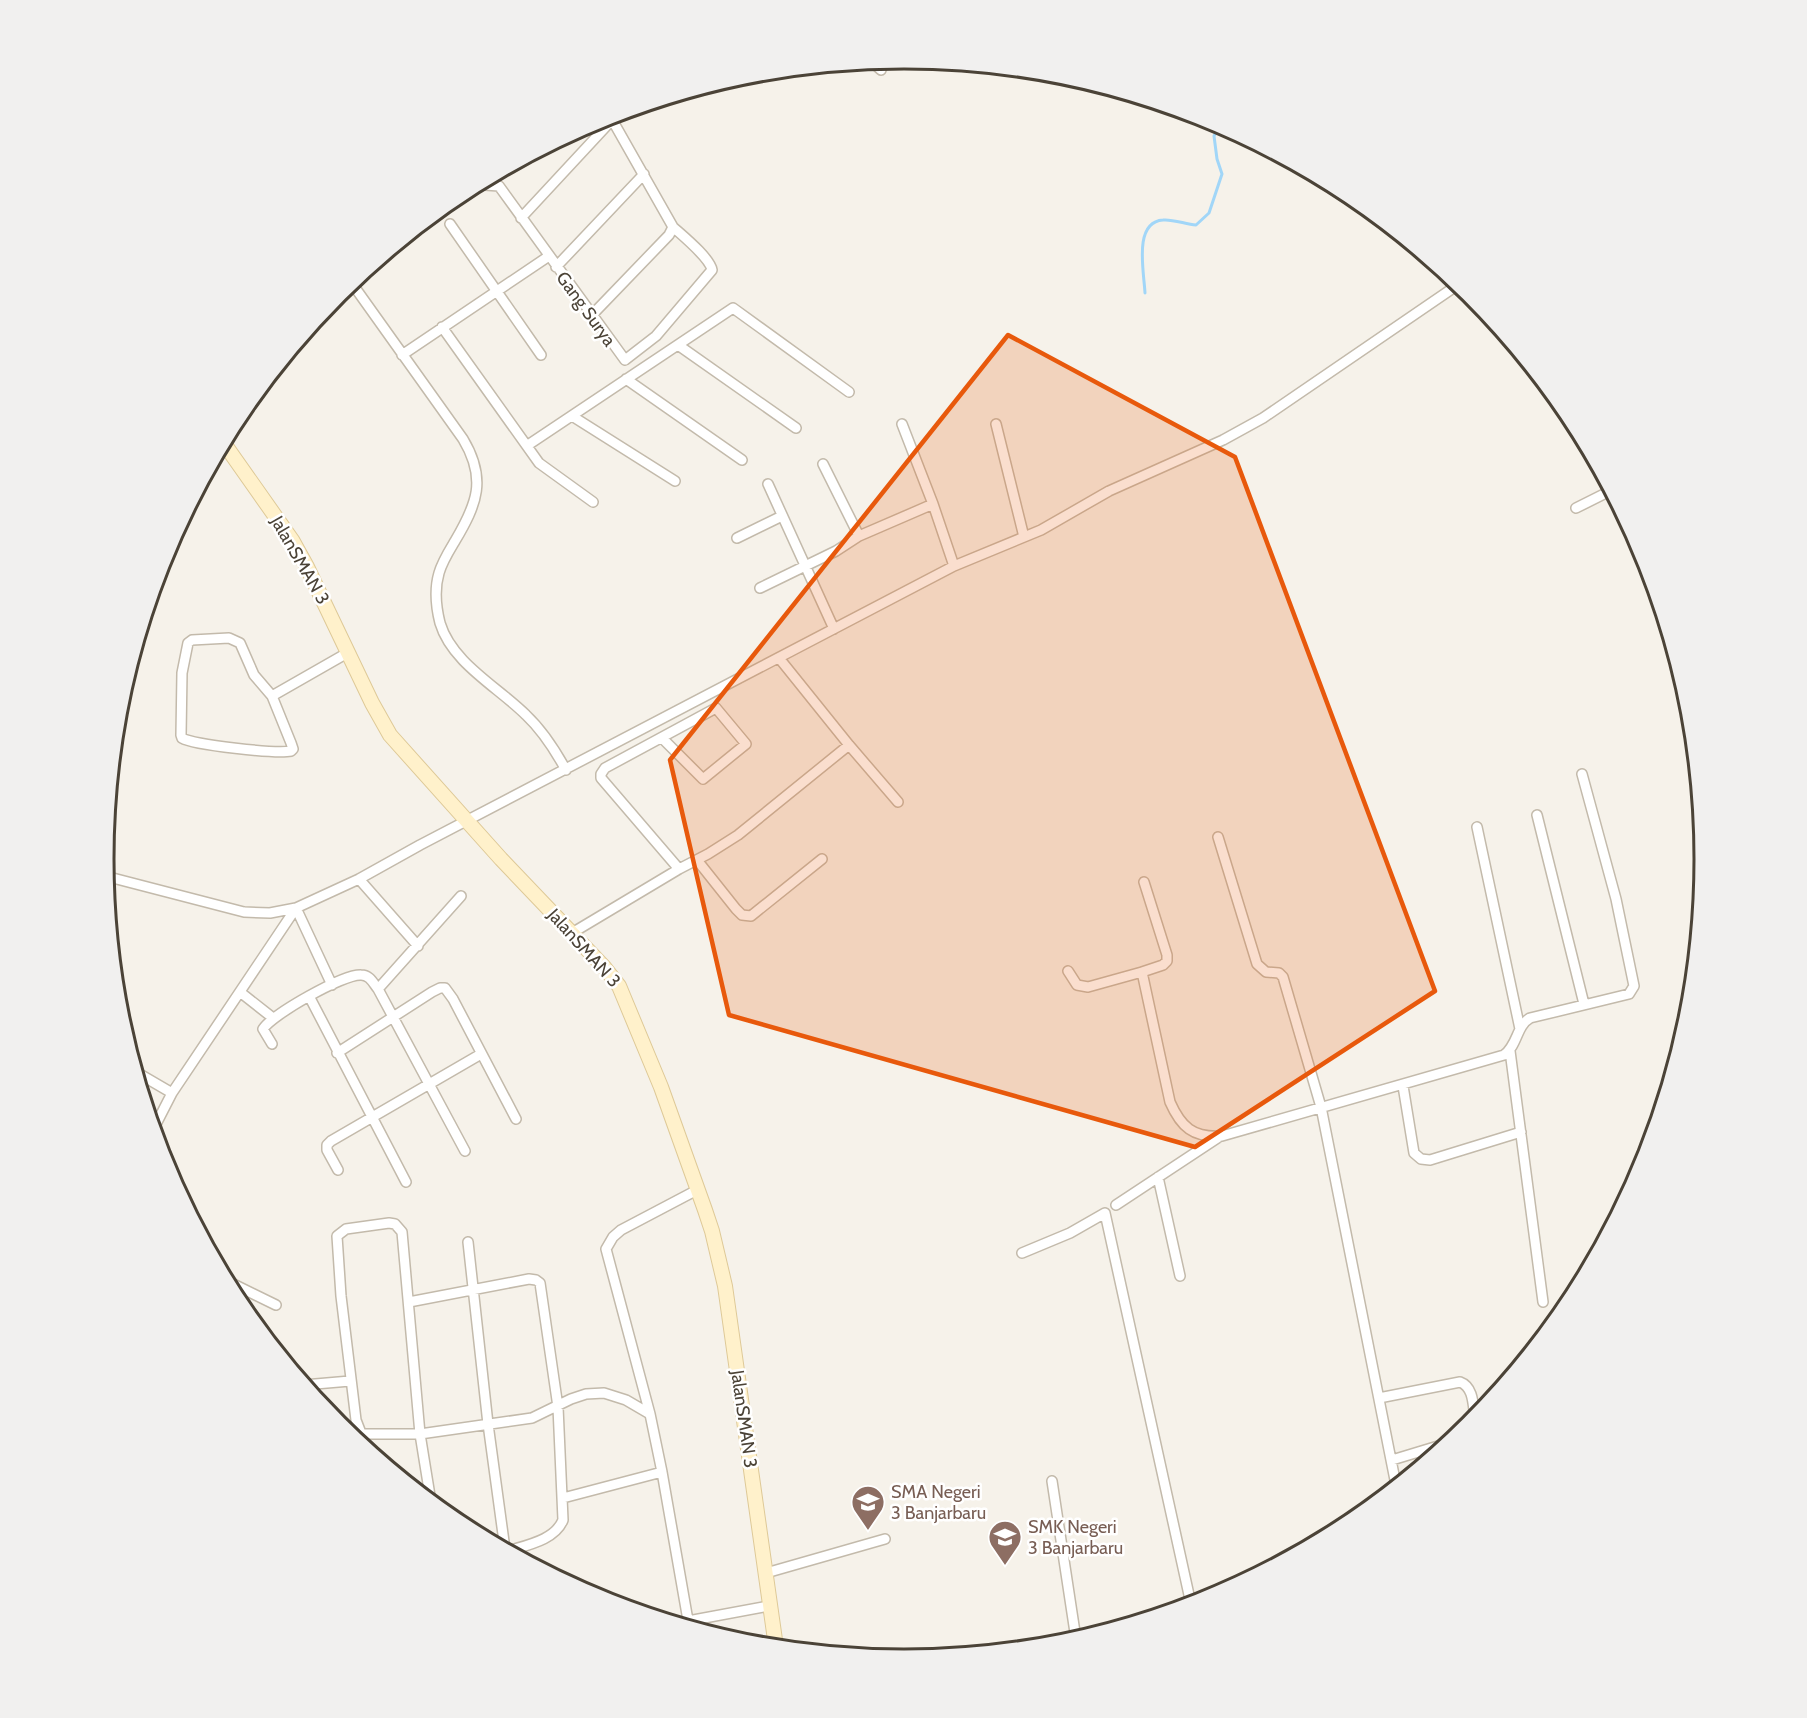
<svg xmlns="http://www.w3.org/2000/svg" width="1807" height="1718" font-family="Cabin,sans-serif">
<style>
.lines{fill:none;stroke-linecap:round;stroke-linejoin:round}
.stream{stroke:#a1d6f8;stroke-width:3}
.street-casing{stroke:#c3baab;stroke-width:12}
.secondary-casing{stroke:#dec997;stroke-width:16}
.street{stroke:#fff;stroke-width:9}
.secondary{stroke:#fff1cb;stroke-width:14}
.marked{fill:#e8590c;fill-opacity:0.2;stroke:#e8590c;stroke-width:4.5;stroke-linejoin:round}
.labels{text-anchor:middle;dominant-baseline:central;stroke-width:5;stroke-linejoin:round;paint-order:stroke}
.street-label{font-size:18px;fill:#4b4337;stroke:#fff}
.education-label{font-size:18px;fill:#785e54;stroke:#fff;text-anchor:start}
.rim{fill:none;stroke:#4b4337;stroke-width:3}
</style>
<rect width="100%" height="100%" fill="#f6f2ea"/>
<g class="lines">
<path class="stream" d="M1145,293C1144,272 1133,222 1163,220C1173,219 1185,224 1196,225L1209,213L1222,174L1217,159L1214,136L1220,125"/>
<defs>
<path id="street" d="M872,62L881,70
M482,181L485,185L499,186L625,360L656,336L712,270C710,258 683,236 673,227
M521,218L612,120
M450,224L541,355
M556,267L644,174
M351,282L463,439C487,479 477,504 455,541C449,551 442,562 439,573C434,590 436,607 440,623C452,663 498,687 526,715C543,731 555,750 566,770
M591,316L669,235L673,227L610,116
M442,327L539,463L593,502
M678,345L796,428
M402,355L549,256
M626,379L742,460
M572,416L675,481
M902,424L933,504L954,566
M996,424L1024,537
M528,445L733,308L849,392
M823,464L859,536
M768,484L834,629
M1576,508L1610,491
M737,538L782,516
M760,588L836,551L859,536L933,504
M229,638L240,643L254,675L272,696L291,743L293,749L291,751C276,754 194,745 182,738L181,735L182,673L188,643L192,640Z
M779,658L849,745L898,802
M272,696L349,652
M662,738L703,779L746,744L716,708L605,768L601,774V778L679,869
M1537,815L1584,1004
M1477,827L1520,1029
M1218,837L1257,964L1266,972L1279,973L1283,977L1321,1107L1396,1485
M697,860L736,909L742,915L751,916L822,859
M105,876L244,912L270,913L296,908L359,879L420,845L954,566L1041,530L1109,491L1223,440L1263,418L1459,284
M359,879L418,946
M1144,882L1167,955V961L1163,965L1142,972L1170,1102C1181,1127 1193,1138 1222,1136L1504,1055C1518,1045 1516,1026 1530,1018L1629,994L1634,986L1616,899L1582,774
M296,908L332,985
M572,933L679,869L708,854L738,835L849,745
M1068,971L1077,985L1088,987L1142,972
M378,989L461,896
M240,992L273,1018
M309,996L406,1182
M272,1044L263,1029C273,1014 343,974 361,975C370,975 373,983 378,989L465,1151
M1510,1051L1543,1302
M337,1053L432,992L440,988H445L453,999L516,1119
M136,1072L172,1093
M1403,1086L1414,1153L1421,1159L1430,1160L1521,1132
M153,1130L172,1093L296,908
M338,1170L327,1150V1145L331,1141L481,1054
M1158,1177L1180,1276
M1116,1205L1219,1137
M468,1242L488,1424L505,1549
M1022,1253L1070,1233L1105,1213L1191,1604
M225,1280L276,1305
M409,1302L529,1279L536,1280L540,1283L558,1407L563,1520C555,1540 527,1545 508,1551
M304,1385L350,1381
M1379,1398L1460,1382C1474,1387 1473,1406 1475,1419
M650,1414L606,1249L613,1237L621,1230L697,1190
M1392,1460L1448,1443
M1052,1481L1076,1639
M563,1498L662,1472
M431,1502L420,1434L402,1232L395,1224L389,1223L346,1229L337,1236L341,1296L356,1420L361,1433L365,1434H420L532,1418L571,1399L586,1394L604,1393L626,1400L650,1414L662,1472L689,1626
M766,1573L885,1539
M688,1621L769,1606"/>
<path id="secondary" d="M223,442L292,540L307,567L372,703L390,735L501,859L604,967L619,986L661,1087L705,1210L712,1231L725,1286L776,1647"/>
</defs>
<use href="#street" class="street-casing"/>
<use href="#secondary" class="secondary-casing"/>
<use href="#street" class="street"/>
<use href="#secondary" class="secondary"/>
</g>
<path class="marked" d="M1008,335L1235,457L1435,991L1195,1147L729,1015L670,760Z"/>
<defs>
<symbol id="school-pin" viewBox="-11 -11 22 30"><path d="M0 17L-7.5 6A9.5 9.5 0 1 1 7.5 6Z" fill="#8d6e63" stroke="#fff"/><path d="M0-5L7-2L0 1L-7-2ZM-4 1L0 2.5L4 1V4Q0 6-4 4Z" fill="#fff"/></symbol>
</defs>
<g fill-rule="evenodd">
<use href="#school-pin" x="849" y="1483" width="38" height="52"/>
<use href="#school-pin" x="986" y="1518" width="38" height="52"/>
</g>
<g class="labels">
<g class="street-label">
<text transform="translate(586 309) rotate(54)">Gang Surya</text>
<text transform="translate(300 560) rotate(60)">JalanSMAN 3</text>
<text transform="translate(584 948) rotate(48)">JalanSMAN 3</text>
<text transform="translate(744 1419) rotate(82)">JalanSMAN 3</text>
</g>
<g class="education-label">
<text x="891" y="1492">SMA Negeri<tspan x="891" dy="21">3 Banjarbaru</tspan></text>
<text x="1028" y="1527">SMK Negeri<tspan x="1028" dy="21">3 Banjarbaru</tspan></text>
</g>
</g>
<path d="M0 0H1807V1718H0ZM114 859a790 790 0 1 1 1580 0a790 790 0 1 1-1580 0Z" fill="#f1f0ef" fill-rule="evenodd"/>
<path class="rim" d="M114 859a790 790 0 1 1 1580 0a790 790 0 1 1-1580 0Z"/>
</svg>
